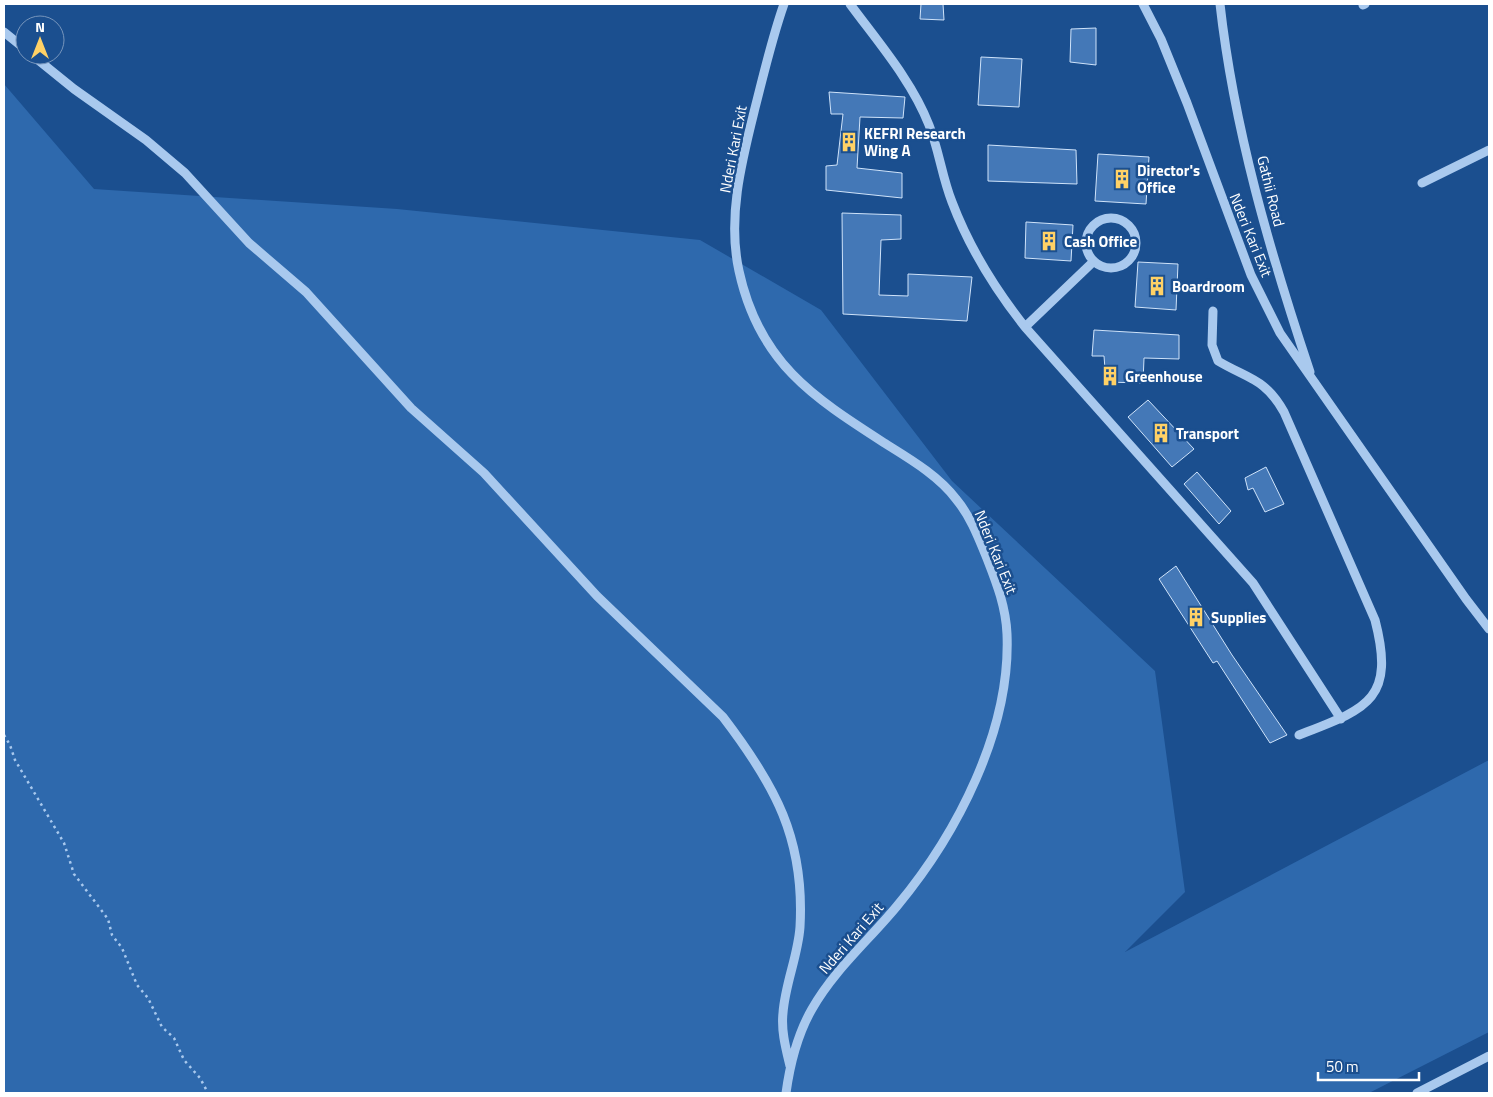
<svg xmlns="http://www.w3.org/2000/svg" width="1493" height="1097" font-family="'Titillium Web',sans-serif">
<style>
.green{fill:#2e69ad}
.building{fill:#4478b7;stroke:#cfe3fa}
.lines{fill:none;stroke-linecap:round;stroke-linejoin:round}
.path{stroke:#a9c9ee;stroke-width:2.5;stroke-dasharray:2.5 4;stroke-linecap:butt}
.minor{stroke:#a9c9ee;stroke-width:9}
.labels{text-anchor:middle;dominant-baseline:central;stroke-width:5;stroke-linejoin:round;paint-order:stroke}
.poi-label{font-size:15px;font-weight:bold;fill:#fff;stroke:#1b4f8f;text-anchor:start}
.street-label{font-size:15px;fill:#fff;stroke:#1b4f8f}
</style>
<rect width="100%" height="100%" fill="#1b4f8f"/>
<path class="green" d="M4,84L94,189L397,209L700,240L821,310L952,481L1155,671L1185,892L1125,952L1489,760V1032L1369,1093H4Z"/>
<path class="building" d="M921,4H943L944,20L920,19Z
M1096,28V65L1070,62L1071,29Z
M981,57L1022,59L1019,107L978,105Z
M829,92L905,97L903,118L860,117L857,168L902,173V198L826,190V166L837,165L843,114H831Z
M988,145L1076,150L1077,184L988,181Z
M1098,154L1149,157L1146,204L1095,201Z
M842,213L901,215V239L881,240L879,295L908,296V274L972,277L967,321L843,314Z
M1026,222L1073,225L1071,261L1025,258Z
M1138,262L1178,264L1176,310L1135,307Z
M1094,330L1179,335V359L1144,358L1143,383L1106,382L1104,356H1092Z
M1148,400L1194,449L1172,467L1128,417Z
M1266,467L1284,504L1265,512L1253,488L1248,490L1245,478Z
M1197,472L1231,511L1219,524L1184,484Z
M1176,566L1232,655L1287,735L1270,743L1217,661L1213,663L1159,579Z"/>
<g class="lines">
<path class="path" d="M4,735L10,745L15,760L64,843L74,874L108,919L112,935L122,948L137,985L148,998L162,1027L174,1038L184,1060L200,1078L208,1093"/>
<path class="minor" d="M784,4C772,38 764,73 755,108C742,160 727,217 739,271C759,363 813,397 886,444C910,459 939,476 956,499C971,517 979,539 988,561C997,584 1006,608 1007,634C1011,730 957,834 897,906C869,940 834,970 812,1009C797,1035 790,1064 786,1093
M850,4C878,42 912,81 929,125C939,150 942,177 952,202C969,247 995,289 1025,327L1253,583L1341,719
M1143,4L1161,39L1187,103L1251,275L1280,333L1466,599L1489,629
M1220,4C1234,129 1270,252 1310,372
M1363,5L1365,4
M4,32L25,49
M32,55L74,89L146,140L185,173L249,243L306,292L411,408L484,473L597,596L723,717C775,785 805,839 800,927C798,956 785,984 783,1013C781,1031 786,1049 790,1066
M1422,183L1489,150
M1086 243a25 25 0 1 1 50 0a25 25 0 1 1-50 0Z
M1213,311L1212,345L1218,361C1248,379 1265,378 1284,412L1375,620C1396,701 1366,709 1299,735
M1025,327L1094,261
M1417,1093L1489,1056"/>
</g>
<defs>
<symbol id="building-bare" viewBox="-9 -9 18 18"><path d="M-4-6H4V6H1V3H-1V6H-4ZM-2.5-4.3h1.7v1.8h-1.7ZM.8-4.3h1.7v1.8H.8ZM-2.5-1h1.7V.8h-1.7ZM.8-1h1.7V.8H.8Z" fill="#ffd166" stroke="#1b4f8f" stroke-width="2.5" paint-order="stroke"/></symbol>
</defs>
<g fill-rule="evenodd">
<use href="#building-bare" x="835" y="128" width="28" height="28"/>
<use href="#building-bare" x="1108" y="165" width="28" height="28"/>
<use href="#building-bare" x="1035" y="227" width="28" height="28"/>
<use href="#building-bare" x="1143" y="272" width="28" height="28"/>
<use href="#building-bare" x="1096" y="362" width="28" height="28"/>
<use href="#building-bare" x="1147" y="419" width="28" height="28"/>
<use href="#building-bare" x="1182" y="603" width="28" height="28"/>
</g>
<g class="labels">
<g class="poi-label">
<text x="864" y="133">KEFRI Research<tspan x="864" dy="17">Wing A</tspan></text>
<text x="1137" y="170">Director's<tspan x="1137" dy="17">Office</tspan></text>
<text x="1064" y="241">Cash Office</text>
<text x="1172" y="286">Boardroom</text>
<text x="1125" y="376">Greenhouse</text>
<text x="1176" y="433">Transport</text>
<text x="1211" y="617">Supplies</text>
</g>
<g class="street-label">
<text transform="translate(733 149) rotate(-79)">Nderi Kari Exit</text>
<text transform="translate(1271 191) rotate(76)">Gathii Road</text>
<text transform="translate(1251 235) rotate(68)">Nderi Kari Exit</text>
<text transform="translate(996 552) rotate(68)">Nderi Kari Exit</text>
<text transform="translate(851 938) rotate(-49)">Nderi Kari Exit</text>
</g>
</g>
<rect width="1493" height="1097" fill="none" stroke="#ffffff" stroke-width="10"/>
<g transform="translate(40 40)"><circle r="24" fill="#1b4f8f" stroke="#7695bc"/>
<path d="M0-4L9 19L0 12L-9 19Z" fill="#ffd166"/>
<text y="-8" font-size="14" font-weight="bold" text-anchor="middle" fill="#ffffff">N</text>
</g>
<path d="M1318 1072v8h101v-8" fill="none" stroke="#ffffff" stroke-width="2.5"/>
<text x="1326" y="1072" font-size="15" fill="#ffffff" stroke="#1b4f8f" stroke-width="4" paint-order="stroke">50 m</text>
</svg>
